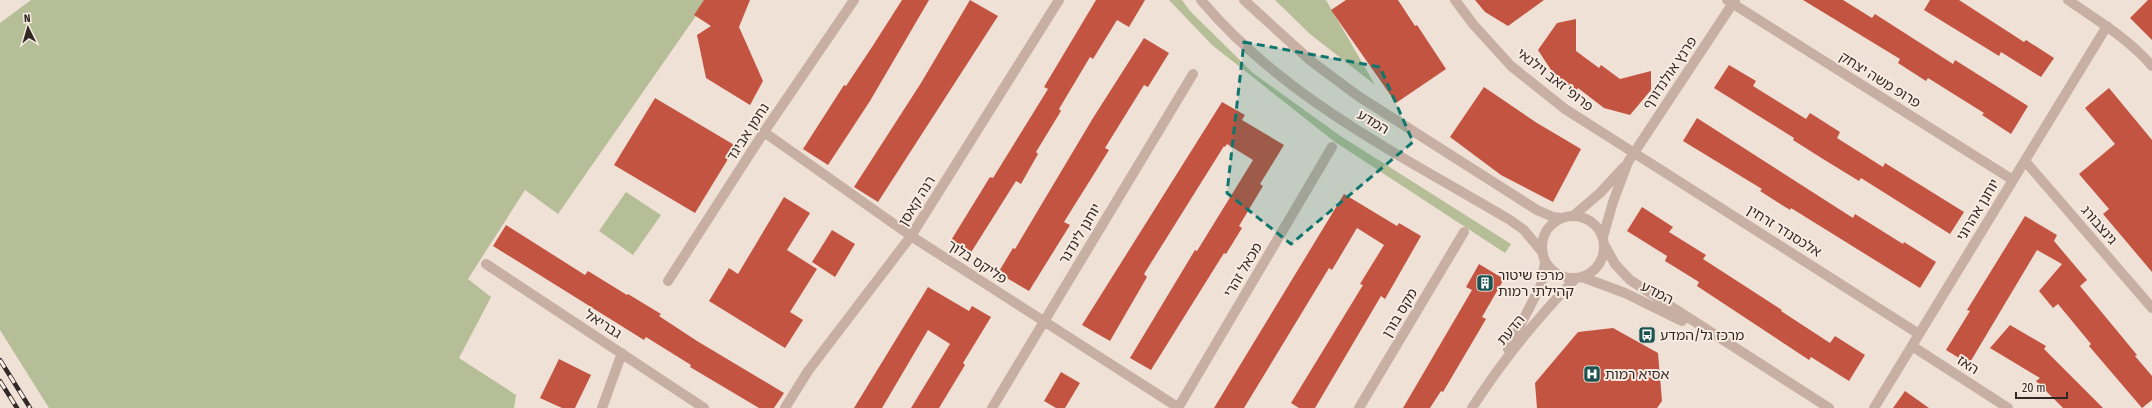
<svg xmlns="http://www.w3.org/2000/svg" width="2152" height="408" font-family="'Fira Sans Condensed','Noto Sans Hebrew',sans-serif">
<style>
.green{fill:#b5be97}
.building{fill:#c35441}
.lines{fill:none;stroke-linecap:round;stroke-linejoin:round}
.minor{stroke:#c7b0a3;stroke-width:10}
.rail-casing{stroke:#322825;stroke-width:4.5}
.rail{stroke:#f8ece2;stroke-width:3;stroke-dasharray:9;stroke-linecap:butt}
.marked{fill:#0f766e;fill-opacity:0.2;stroke:#0f766e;stroke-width:3;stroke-dasharray:8 5;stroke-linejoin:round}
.labels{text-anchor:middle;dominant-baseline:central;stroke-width:4;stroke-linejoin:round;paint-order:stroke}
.street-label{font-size:14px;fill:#322825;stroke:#f8ece2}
.poi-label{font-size:14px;fill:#322825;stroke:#f8ece2;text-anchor:start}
</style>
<rect width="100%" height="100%" fill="#f0e1d6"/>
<path class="green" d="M31,0H707L558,214L525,190L468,279L491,297L459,358L516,395L514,408H49L0,330V23Z
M1169,0H1182L1190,11L1253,73L1339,135L1511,244L1505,253L1335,142L1212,45Z
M1275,0H1326L1375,85L1310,34Z
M626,192L661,215L633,255L599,231Z"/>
<path class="building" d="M704,0H750L739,27L763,81L750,105L706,78L697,35L711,26L694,15Z
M902,0H929L870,101L828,165L803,149L844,85L846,86L872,47Z
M970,0L998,16L878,202L854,187L921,83Z
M1096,0H1145L1129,27L1117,20L1093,59L1090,57L1059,109L1061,111L1036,152L1038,154L1021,184L1016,181L970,254L950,242L990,177L993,178L1048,89L1044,87Z
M1346,0H1398L1415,26L1417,25L1446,69L1396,103L1331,10Z
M1475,0H1544L1508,26L1485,12Z
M1803,0H1843L1872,18L1875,14L1953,64L1955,60L2028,106L2011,134L1982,115L1984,113L1928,78L1926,81L1898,63L1900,59Z
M1930,0H1959L2024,42L2026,40L2054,58L2041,77L2001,52L1999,56L1924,10Z
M2148,0H2152V40L2130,18Z
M1576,19V51L1599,68L1601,65L1620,79L1651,71V90L1630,115L1604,108L1578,88L1576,91L1553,73L1538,50L1557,23Z
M1144,38L1169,53L1148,87L1144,85L1105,148L1109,150L1064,222L1070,225L1029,291L998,273L1013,248L1015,249L1093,118Z
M1729,65L1756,81L1753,86L1806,119L1810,113L1840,132L1837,138L1883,167L1885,163L1964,212L1950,234L1861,178L1859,181L1823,159L1793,140L1794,138L1714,88Z
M1484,87L1537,123L1581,149L1553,202L1501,175L1450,137Z
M2109,88L2152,140V272L2103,214L2109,209L2079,174L2115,144L2085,108Z
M655,98L736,146L695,213L614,165Z
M1222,102L1245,115L1242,120L1284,145L1260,184L1263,186L1239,226L1242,228L1226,254L1224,253L1151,370L1130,358L1195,250L1197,251L1253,160L1227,144L1225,147L1224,146L1144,274L1147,277L1110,341L1082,325Z
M1697,118L1853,218L1855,214L1903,244L1904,242L1936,262L1920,288L1791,208L1790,210L1760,191L1762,189L1683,141Z
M1344,194L1397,226L1399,223L1421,236L1385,299L1381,296L1315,408H1299L1291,403L1363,285L1360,284L1384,245L1357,228L1332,270L1329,268L1244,408H1214Z
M784,197L810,213L787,250L817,269L790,312L803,320L785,348L709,301L729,268L738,274Z
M1642,207L1673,227L1669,232L1706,255L1703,259L1782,310L1781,311L1830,343L1835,336L1865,355L1849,381L1811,357L1809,360L1697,286L1699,282L1665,261L1667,256L1627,231Z
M2025,216L2057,235L2054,241L2087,280L2080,286L2137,355L2135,356L2152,376V400L2142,408L2089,346L2091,344L2058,304L2053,308L2039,291L2062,264L2037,250L1969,364L1946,350L1970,311L1967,310Z
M506,225L585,275L588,271L627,295L628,294L661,314L659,316L697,341L784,393L774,408H759L690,367L691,365L646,337L644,340L493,246Z
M832,230L855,244L835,277L812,262Z
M1479,264L1504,279L1482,317L1486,319L1443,392L1441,391L1430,408H1403L1472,290L1466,287Z
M928,287L969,311L972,306L991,317L963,363L965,365L939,408H911L950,344L928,330L882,408H854Z
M2010,325L2046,346L2044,349L2103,408H2063L2036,381L2040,378L1990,348Z
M1613,328L1658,353L1662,401L1657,408H1537L1535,383L1578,332Z
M559,359L591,375L575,408H562L540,398Z
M1061,372L1080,383L1065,408H1056L1044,401Z
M1905,391L1929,408H1893Z"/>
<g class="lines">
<path class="minor" d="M1201,0C1283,98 1402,156 1510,220L1524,230L1543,253
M1244,0L1311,61L1358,96L1537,210L1553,217L1562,218
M1455,0L1473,24L1511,66L1565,109L1919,334
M1727,0L2013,180
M2068,0C2097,20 2129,39 2152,66
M764,132L911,236L1179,408
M2025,161L2152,308
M1542 247a31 31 0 1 1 62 0a31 31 0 1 1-62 0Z
M1573,216L1600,193L1624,167
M1603,237L1613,202L1628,162L1735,0
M1605,246L1615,264L1630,280L1829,408
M486,264L704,408
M1582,277L1625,293L1682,321
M668,281L764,132L854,0
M1912,346L2008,408
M1508,349L1541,285L1545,262
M602,408L622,353
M785,408L808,371L911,236L1059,0
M992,408L1193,74
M1178,408L1332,147
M1359,408L1464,232
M1472,408C1502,361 1537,318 1576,278
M1874,408L2107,26"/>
<defs>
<path id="rail" d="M0,360L30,408
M0,381L17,408"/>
</defs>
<use href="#rail" class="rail-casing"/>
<use href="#rail" class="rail"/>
</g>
<path class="marked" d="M1244,42L1380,67L1413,142L1291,244L1227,193Z"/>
<defs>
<symbol id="building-square" viewBox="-11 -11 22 22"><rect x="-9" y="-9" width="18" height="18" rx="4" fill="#1c5251" stroke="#f8ece2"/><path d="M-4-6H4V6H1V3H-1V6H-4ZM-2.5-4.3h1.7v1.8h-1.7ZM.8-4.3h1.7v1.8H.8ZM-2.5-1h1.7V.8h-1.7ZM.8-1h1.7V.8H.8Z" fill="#fff"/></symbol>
<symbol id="bus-square" viewBox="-11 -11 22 22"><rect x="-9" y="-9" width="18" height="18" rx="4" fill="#1c5251" stroke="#f8ece2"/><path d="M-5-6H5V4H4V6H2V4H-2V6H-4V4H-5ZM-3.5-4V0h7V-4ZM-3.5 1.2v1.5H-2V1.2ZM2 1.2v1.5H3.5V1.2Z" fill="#fff"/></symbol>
<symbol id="hospital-square" viewBox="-11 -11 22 22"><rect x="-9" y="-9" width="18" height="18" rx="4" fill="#1c5251" stroke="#f8ece2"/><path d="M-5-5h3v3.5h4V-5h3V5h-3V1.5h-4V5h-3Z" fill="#fff"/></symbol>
</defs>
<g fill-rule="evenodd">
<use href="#building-square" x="1475" y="273" width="20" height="20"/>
<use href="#bus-square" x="1637" y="325" width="20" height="20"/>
<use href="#hospital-square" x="1582" y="364" width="20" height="20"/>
</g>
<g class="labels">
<g class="street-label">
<text transform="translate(1670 73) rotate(-56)">פרנץ אולנדורף</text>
<text transform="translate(1555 80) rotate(38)">פרופ' זאב וילנאי</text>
<text transform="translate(1880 80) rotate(32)">פרופ משה יצחק</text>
<text transform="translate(1373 122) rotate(31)">המדע</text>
<text transform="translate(748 132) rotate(-57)">נחמן אביגד</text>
<text transform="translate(917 201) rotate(-58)">רנה קאסן</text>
<text transform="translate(1978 210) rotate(-59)">יוחנן אהרוני</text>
<text transform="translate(2099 225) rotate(49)">גינצבורג</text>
<text transform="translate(1784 231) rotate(32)">אלכסנדר זרחין</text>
<text transform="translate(1080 234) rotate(-59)">יוחנן לינדנר</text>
<text transform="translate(977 262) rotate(33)">פליקס בלוך</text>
<text transform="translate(1243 270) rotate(-59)">מכאל זהרי</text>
<text transform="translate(1657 293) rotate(26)">המדע</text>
<text transform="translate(1400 313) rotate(-59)">מקס בורן</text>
<text transform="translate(603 324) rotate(33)">גבריאל</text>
<text transform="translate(1511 330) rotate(-50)">הדעת</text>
<text transform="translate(1968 365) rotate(33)">האז</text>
</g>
<g class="poi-label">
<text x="1498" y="275">מרכז שיטור<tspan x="1498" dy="16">קהילתי רמות</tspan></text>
<text x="1660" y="335">מרכז גל/המדע</text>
<text x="1605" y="374">אסיא רמות</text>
</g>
</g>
<g transform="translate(28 28) rotate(355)" stroke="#f8ece2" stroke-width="3" paint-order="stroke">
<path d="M0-3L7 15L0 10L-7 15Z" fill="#322825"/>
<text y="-6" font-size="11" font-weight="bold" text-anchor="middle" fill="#322825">N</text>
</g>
<path d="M2016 392v6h51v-6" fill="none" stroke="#322825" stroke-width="2"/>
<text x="2022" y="392" font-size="12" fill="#322825" stroke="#f8ece2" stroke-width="3" paint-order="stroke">20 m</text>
</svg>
